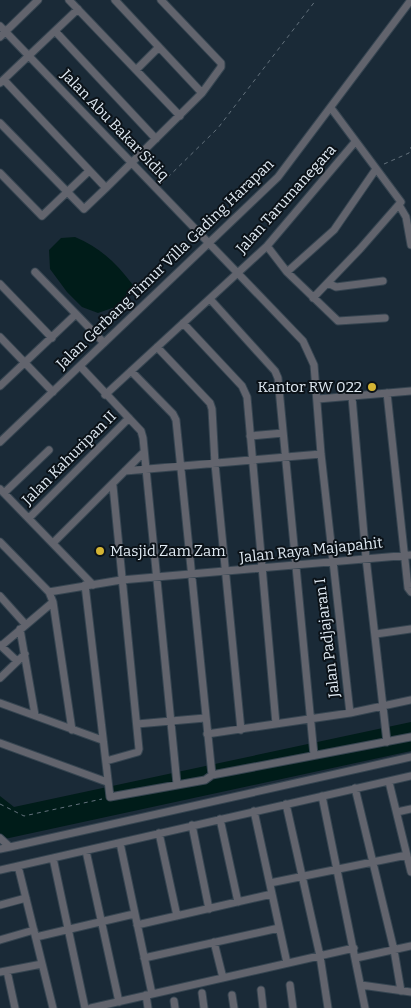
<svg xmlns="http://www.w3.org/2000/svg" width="411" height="1008" font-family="Bitter,serif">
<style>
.water{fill:#001c19}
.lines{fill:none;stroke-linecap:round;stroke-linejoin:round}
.minor-casing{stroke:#364551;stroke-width:9}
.path{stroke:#63717c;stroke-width:1;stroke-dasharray:4 4;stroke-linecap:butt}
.minor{stroke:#62646d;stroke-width:7}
.poi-dot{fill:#d5b534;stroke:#0b1218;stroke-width:2}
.labels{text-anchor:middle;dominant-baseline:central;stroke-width:4;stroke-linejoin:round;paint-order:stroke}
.street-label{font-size:15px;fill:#e0eaf3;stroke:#0b1218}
.poi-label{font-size:15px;fill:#e0eaf3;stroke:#0b1218;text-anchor:end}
</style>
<rect width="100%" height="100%" fill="#1a2a37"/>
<path class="water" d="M75,237C100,247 117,264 133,285L118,306L98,313L82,307L67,292L50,269L49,250L61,238Z
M411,722V751L0,840V796L14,807Z"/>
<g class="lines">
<defs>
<path id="minor" d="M69,0L180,116
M115,0L202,93
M0,26L303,341L314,365L321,454L350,713
M55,31L156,139
M0,37L38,0
M136,70L159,47
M4,80L106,188L202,93L221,67V63L161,0
M0,83L78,9
M0,123L84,209L106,188
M0,173L42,216L89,171
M399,205L406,217L411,245
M267,246L287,272L338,321L385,318
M35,272L76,314
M287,272L334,230L376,169
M328,283L336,287L383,281
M0,284L52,338
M313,298L360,249L401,202L331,108
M210,299L275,371L278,378L314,755
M183,323L242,386L247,397L276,724
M0,337L53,392
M157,347L210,403L212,409L215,464L241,730
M80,366L141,431L143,438L177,784
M131,371L173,414L176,420L212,775
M0,386L76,314L104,343
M387,393L408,588L411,592
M105,395L267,246L355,142
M352,397L366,558L387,742
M318,399L411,391
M250,436L283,433
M0,442L278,177L411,0
M125,471L321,454
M0,489L93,585
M4,493L49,450
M29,518L129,418
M0,542L49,592
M54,542L144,452
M85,585L110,797L205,780L212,775L411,737
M0,596L26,625
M53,602L72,730
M20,629L35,715
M376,634L411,629
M0,645L17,661
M1,646L53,602L49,592L121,580L411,555
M0,678L25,654
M0,703L102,740
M137,724L205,718
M207,734L350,713L411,700
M0,743L107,782
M106,761L138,752L139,749L113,486
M389,782L411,872
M355,788L394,950L401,991
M322,796L365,1008
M286,804L320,956L328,1008
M254,811L287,963
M397,812L411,809
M220,819L238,902
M192,825L209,909
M159,833L177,916
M0,838L10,847L0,849
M120,843L152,994
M10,847L411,757
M86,851L119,1002
M53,858L85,1008
M18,866L53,1008
M0,870L411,776
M270,883L407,855
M0,905L26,898
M137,925L272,894
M36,937L134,914
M0,940L34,930
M214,942L223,978
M144,958L279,928
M356,958L411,946
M7,971L15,1008
M0,972L42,964
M290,985L293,1008
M361,985L411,992
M261,990L263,1008
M202,993L204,1008
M146,995L148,1008
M232,995L234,1008
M174,1001L175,1008
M91,1008L354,948"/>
</defs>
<use href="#minor" class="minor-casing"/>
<path class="path" d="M384,164L409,153L411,147
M162,183L218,128L316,0
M0,804L24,816L102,799"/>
<use href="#minor" class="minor"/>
</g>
<g class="poi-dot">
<circle cx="372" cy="387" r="5"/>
<circle cx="100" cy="551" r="5"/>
</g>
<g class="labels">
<g class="street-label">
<text transform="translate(115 125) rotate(46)">Jalan Abu Bakar Sidiq</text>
<text transform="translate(286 199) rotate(-48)">Jalan Tarumanegara</text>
<text transform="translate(165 264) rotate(-44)">Jalan Gerbang Timur Villa Gading Harapan</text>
<text transform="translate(69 458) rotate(-45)">Jalan Kahuripan II</text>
<text transform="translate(311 550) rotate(-6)">Jalan Raya Majapahit</text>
<text transform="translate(327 638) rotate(-97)">Jalan Padjajaran I</text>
</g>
<g class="poi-label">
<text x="362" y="387">Kantor RW 022</text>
<text x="110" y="551" text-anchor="start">Masjid Zam Zam</text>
</g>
</g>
</svg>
